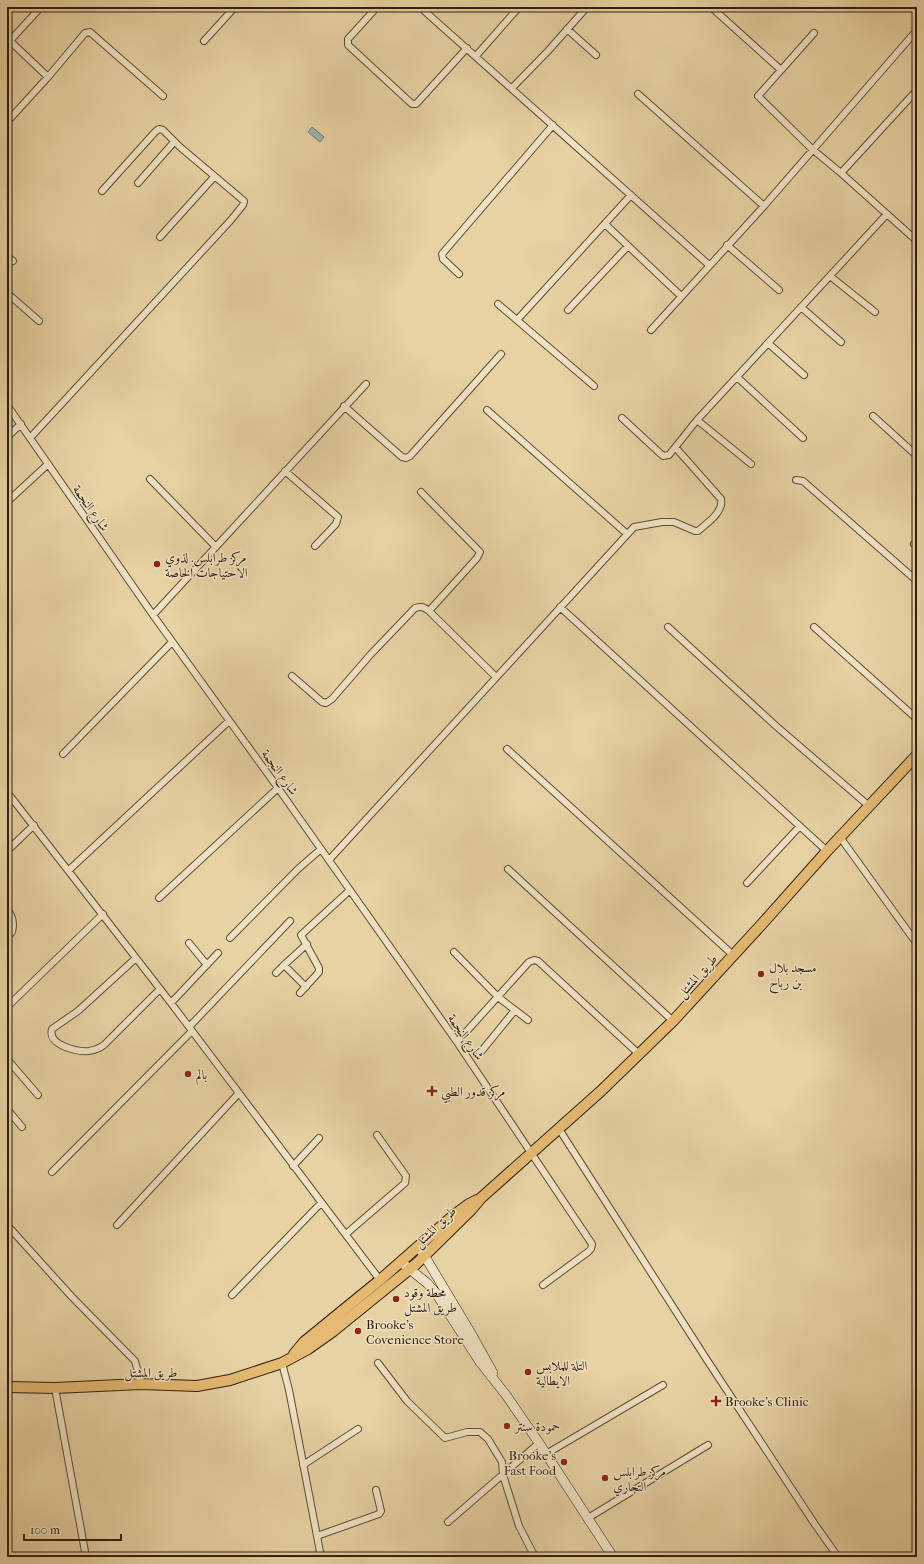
<svg xmlns="http://www.w3.org/2000/svg" width="924" height="1564" font-family="'IM FELL French Canon',Amiri,serif">
<style>
.water{fill:#98b6ae;stroke:#6e7a70}
.lines{fill:none;stroke-linecap:round;stroke-linejoin:round}
.street-casing{stroke:#5c4c36;stroke-width:8}
.secondary-casing{stroke:#2e1f12;stroke-width:10}
.primary-casing{stroke:#2e1f12;stroke-width:12}
.street{stroke:#efe2c3;stroke-width:6}
.secondary{stroke:#efe2c3;stroke-width:9}
.primary{stroke:#e4b972;stroke-width:10}
.poi-dot{fill:#8f2418;stroke:#efe2c3;stroke-width:1.5}
.labels{text-anchor:middle;dominant-baseline:central;stroke-width:3;stroke-linejoin:round;paint-order:stroke}
.street-label{font-size:13px;fill:#2e1f12;stroke:#efe2c3}
.poi-label{font-size:13px;fill:#2e1f12;stroke:#efe2c3;text-anchor:start}
</style>
<rect width="100%" height="100%" fill="#e7d2a3"/>
<filter id="stains"><feTurbulence type="fractalNoise" baseFrequency=".005" numOctaves="4"/><feColorMatrix values="0 0 0 0 .2 0 0 0 0 .09 0 0 0 0 .02 0 0 0 .5 -.17"/></filter>
<radialGradient id="worn" r=".72"><stop offset=".6" stop-color="#630" stop-opacity="0"/><stop offset="1" stop-color="#630" stop-opacity=".3"/></radialGradient>
<path class="water" d="M312,127L324,137L320,142L308,132Z"/>
<g class="lines">
<defs>
<path id="street" d="M377,7L348,39V45L412,104H416L467,48
M420,7L709,265
M711,7L781,70
M567,29L596,55
M814,33L758,96L812,149L841,173L917,241
M10,41L48,77
M204,41L235,7
M7,44L41,7
M476,56L519,7
M512,88L548,51L587,7
M638,94L764,206
M7,122L48,77L85,33L90,32L163,96
M841,173L917,90
M138,183L174,142
M605,224L681,296
M160,237L214,177
M727,245L779,290
M7,256L13,261
M459,274L443,259L442,254L553,125
M830,276L875,312
M7,293L39,321
M498,304L594,386
M801,307L841,342
M568,310L628,246
M517,320L631,195
M651,330L764,206L917,30
M768,343L804,375
M737,377L803,438
M7,405L153,615L278,788L457,1042L592,1244L591,1249L588,1252L543,1285
M344,406L402,457L406,458L410,456L501,354
M487,410L626,533
M873,416L917,456
M622,418L663,456L669,455L697,420L887,214
M697,420L751,464
M7,437L21,424
M30,438L231,220L243,205L244,201L180,147L163,130L159,129L155,132L102,191
M285,471L338,517L336,524L315,546
M150,479L216,547
M796,480L803,481L917,581
M421,492L480,552L477,558L429,611
M7,502L47,465
M914,544L917,546
M560,607L827,851
M153,615L366,384
M668,627L776,726L869,806
M814,627L917,719
M292,676L322,702L326,703L332,699L371,654L415,608C422,606 424,607 429,611L496,677
M507,749L733,955
M63,754L172,642
M7,792L171,1003L380,1280
M840,837L917,944
M7,851L34,825
M329,860L634,527L662,522H674L695,531H698C707,523 724,512 721,499L676,448
M508,869L673,1021
M69,870L229,721
M747,883L800,826
M159,898L278,788
M7,909C13,917 14,923 12,932L7,937
M230,938L298,869L321,849
M189,943L207,965
M454,952L498,997L528,1020
M136,958L78,1011L52,1029C47,1045 77,1052 89,1051C95,1050 100,1048 104,1045L160,989
M284,965L307,944
M276,973L284,965L306,987
M300,993L319,972V968L301,935L350,890
M171,1003L218,953
M7,1007L103,914
M189,1027L290,921
M457,1042L529,962L534,960L538,961L640,1055
M480,1053L515,1010
M7,1059L38,1095
M7,1109L22,1127
M559,1129L707,1360L814,1523L838,1557
M293,1166L319,1138
M52,1172L192,1031
M7,1225L72,1297L135,1361L141,1384
M117,1225L239,1093
M346,1234L405,1183L406,1176L377,1135
M232,1295L321,1203
M282,1363L289,1390L321,1557
M378,1363L407,1401L445,1438L467,1432H480L488,1439L502,1462L503,1475L519,1526L535,1557
M55,1388L86,1557
M546,1454L663,1385
M303,1465L358,1429
M588,1518L708,1445
M448,1522L539,1443
M317,1536L379,1514L381,1511L376,1490"/>
<path id="secondary" d="M421,1250L469,1330L493,1373
M401,1262L427,1283L436,1293L480,1362L506,1395L539,1443L613,1557"/>
<path id="primary" d="M294,1354L304,1342L380,1280L454,1215L469,1204L477,1200
M7,1387L55,1388L141,1384L197,1386L230,1380L282,1363L308,1349L332,1332L416,1264L471,1210L481,1198L601,1091L673,1021L762,924L827,851L917,755"/>
</defs>
<use href="#street" class="street-casing"/>
<use href="#secondary" class="secondary-casing"/>
<use href="#primary" class="primary-casing"/>
<use href="#street" class="street"/>
<use href="#secondary" class="secondary"/>
<use href="#primary" class="primary"/>
</g>
<g class="poi-dot">
<circle cx="157" cy="564" r="4"/>
<circle cx="761" cy="974" r="4"/>
<circle cx="188" cy="1074" r="4"/>
<path d="M430 1085h4v4h4v4h-4v4h-4v-4h-4v-4h4z"/>
<circle cx="396" cy="1299" r="4"/>
<circle cx="358" cy="1331" r="4"/>
<circle cx="528" cy="1372" r="4"/>
<path d="M714 1395h4v4h4v4h-4v4h-4v-4h-4v-4h4z"/>
<circle cx="507" cy="1426" r="4"/>
<circle cx="564" cy="1462" r="4"/>
<circle cx="605" cy="1478" r="4"/>
</g>
<g class="labels">
<g class="street-label">
<text transform="translate(91 508) rotate(55)">شارع النجمة</text>
<text transform="translate(280 772) rotate(54)">شارع النجمة</text>
<text transform="translate(697 976) rotate(-48)">طريق المشتل</text>
<text transform="translate(466 1037) rotate(55)">شارع النجمة</text>
<text transform="translate(435 1227) rotate(-44)">طريق المشتل</text>
<text x="151" y="1372">طريق المشتل</text>
</g>
<g class="poi-label">
<text x="165" y="557">مركز طرابلس. لذوي<tspan x="165" dy="15">الاحتياجات الخاصة</tspan></text>
<text x="769" y="967">مسجد بلال<tspan x="769" dy="15">بن رباح</tspan></text>
<text x="196" y="1074">بالم</text>
<text x="441" y="1091">مركز قدور الطبي</text>
<text x="404" y="1292">محطة وقود<tspan x="404" dy="15">طريق المشتل</tspan></text>
<text x="366" y="1324">Brooke's<tspan x="366" dy="15">Covenience Store</tspan></text>
<text x="536" y="1365">التلة للملابس<tspan x="536" dy="15">الايطالية</tspan></text>
<text x="725" y="1401">Brooke's Clinic</text>
<text x="515" y="1426">حمودة سنتر</text>
<text x="556" y="1455" text-anchor="end">Brooke's<tspan x="556" dy="15">Fast Food</tspan></text>
<text x="613" y="1471">مركز طرابلس<tspan x="613" dy="15">التجاري</tspan></text>
</g>
</g>
<rect width="924" height="1564" fill="none" stroke="#e7d2a3" stroke-width="24"/>
<rect x="8" y="8" width="908" height="1548" fill="none" stroke="#2e1f12" stroke-width="2"/>
<rect x="12" y="12" width="900" height="1540" fill="none" stroke="#2e1f12"/>
<path d="M24 1534v6h97v-6" fill="none" stroke="#2e1f12" stroke-width="2"/>
<text x="30" y="1534" font-size="12" fill="#2e1f12" stroke="#efe2c3" stroke-width="3" paint-order="stroke">100 m</text>
<rect width="100%" height="100%" filter="url(#stains)"/>
<rect width="100%" height="100%" fill="url(#worn)"/>
</svg>
